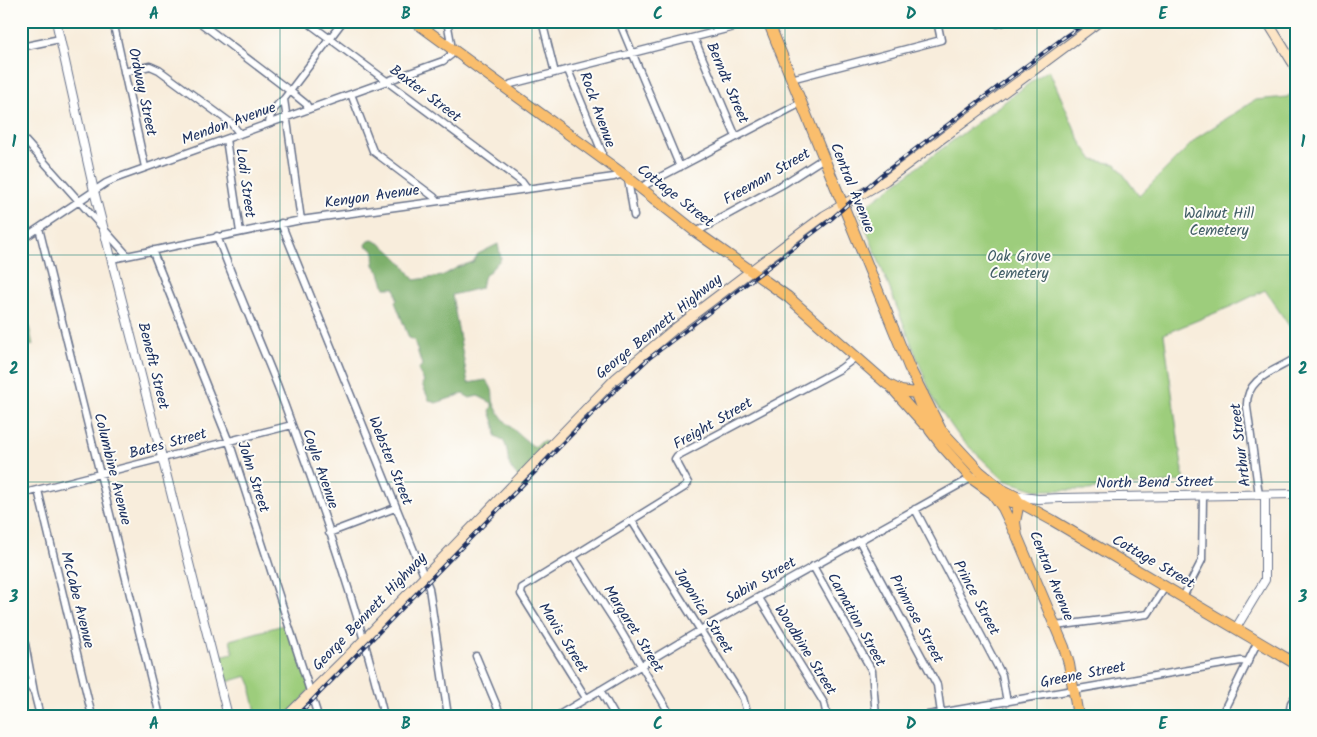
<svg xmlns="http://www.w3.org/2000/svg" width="1317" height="737" font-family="Kalam,sans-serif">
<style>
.green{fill:#9dcd7c;stroke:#5c7e6d}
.forest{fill:#7eb06c;stroke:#4c7065}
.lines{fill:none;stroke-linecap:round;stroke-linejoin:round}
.minor-casing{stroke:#68728a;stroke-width:9}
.tertiary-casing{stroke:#68728a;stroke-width:10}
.secondary-casing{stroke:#68728a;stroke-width:11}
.primary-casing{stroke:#68728a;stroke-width:12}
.minor{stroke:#fff;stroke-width:6}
.tertiary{stroke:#fff;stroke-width:8}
.secondary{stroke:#fde5c5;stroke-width:9}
.primary{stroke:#fabe6d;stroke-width:10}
.rail-casing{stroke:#1b2f5e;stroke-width:4}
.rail{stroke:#fdfcf7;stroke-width:2;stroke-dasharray:5.5;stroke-linecap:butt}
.grid{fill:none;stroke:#0f766e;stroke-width:1;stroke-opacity:0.55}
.labels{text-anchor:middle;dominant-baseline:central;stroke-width:4;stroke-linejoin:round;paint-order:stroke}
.street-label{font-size:15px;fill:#1b2f5e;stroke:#fdfcf7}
.park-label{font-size:15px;fill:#425e67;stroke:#fdfcf7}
.neatline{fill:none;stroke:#0f766e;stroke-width:2}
.grid-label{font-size:16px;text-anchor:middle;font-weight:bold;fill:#0f766e}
</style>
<rect width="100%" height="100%" fill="#fdfcf7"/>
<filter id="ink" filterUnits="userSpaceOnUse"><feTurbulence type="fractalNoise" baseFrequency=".02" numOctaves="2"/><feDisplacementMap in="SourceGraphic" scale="10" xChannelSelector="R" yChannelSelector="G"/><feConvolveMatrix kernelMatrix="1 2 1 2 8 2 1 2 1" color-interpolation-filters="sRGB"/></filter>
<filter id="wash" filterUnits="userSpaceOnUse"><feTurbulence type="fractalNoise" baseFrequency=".0096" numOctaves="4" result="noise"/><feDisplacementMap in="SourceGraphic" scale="20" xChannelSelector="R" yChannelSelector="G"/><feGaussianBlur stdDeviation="1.12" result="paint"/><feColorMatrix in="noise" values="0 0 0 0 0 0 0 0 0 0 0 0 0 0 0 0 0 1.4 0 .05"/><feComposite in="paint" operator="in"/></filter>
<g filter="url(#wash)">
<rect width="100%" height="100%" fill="#f8eddc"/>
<path class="green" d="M1049,70L1080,141L1093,160L1116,164L1139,196L1198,137L1255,100L1287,97L1296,90V336L1265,290L1232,306L1164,334L1184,481L1088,490H1036L1004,480L960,438L934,401L859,211L1035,79Z
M21,289L33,345L21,348Z
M283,625L285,631L292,630L312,686L290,716H257L251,691L252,687L247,676L227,682L225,676H220L218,664L221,663L220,656L233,653L230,640Z"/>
<path class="forest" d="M372,240C387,244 406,267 414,280L442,276L458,267L473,262L478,254L498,244L501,259L483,278L481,288L452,295L468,383L486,380C497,393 490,395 495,406C502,422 521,436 534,447L543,441L551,445L519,478C516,475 513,472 511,468C505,459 511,440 496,437L495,426L490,411L492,407V403L478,396L470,398L463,394L436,403L429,400L422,384L424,381L418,370L422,365L414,340L409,338L395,302L397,300L395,288H385L380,273L374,265C374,256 377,250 366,246L367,242Z"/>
</g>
<g filter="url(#ink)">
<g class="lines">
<defs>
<path id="minor" d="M113,21L145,167
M198,21L290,91L306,104L309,109
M306,21L522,182L527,189
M542,21L555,73
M619,21L680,167
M694,38L736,137
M21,47L60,39
M568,70L602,152L601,159
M124,72L150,66L159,70L231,123L240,134
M791,79L941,40L937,21
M506,88L511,84L758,21
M351,94L373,151L434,197L437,201
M284,99L301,220
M269,123C270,113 276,105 284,99L343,21
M21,136L127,255
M226,139L240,232
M628,179L634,216
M642,189L645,185L801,103
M281,223L429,588L448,716
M39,228L160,716
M696,232L785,183L824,158
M217,236C236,287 258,337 278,387C318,495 357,604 384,716
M21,240L106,183L117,178L443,61L451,55V43L447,21
M152,250L231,447L318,716
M112,259L301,220L614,177L623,174
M38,490L92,716
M21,494L292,425
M1259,495L1247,407C1245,378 1275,371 1296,358
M915,509L1002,675L1007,702
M632,521L743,698L748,716
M329,533L395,508
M859,540L937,685L941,713
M573,557L619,628L671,716
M813,566L872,671L876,716
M1183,597L1202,560L1203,497
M759,598L824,703L827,716
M21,622L34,692L40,716
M1055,626L1148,614L1165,587
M476,656L501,716
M1290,660L1296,649
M21,675L33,691
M600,690L615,716
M586,698L521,594L522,588L685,487L688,483L675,459L677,456L840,369L856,357
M557,716L707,626L973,477
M922,716L1241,661L1248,662
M1221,716L1258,641
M1289,716L1291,703L1296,695"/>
<path id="tertiary" d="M56,21L94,191L228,716
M1015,496L1038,499L1061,498L1296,494
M1236,628L1265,580V495"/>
<path id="secondary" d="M1267,21L1296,68
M287,716L354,650L615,379L673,330L805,230L824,216L886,180L1100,21"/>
<path id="primary" d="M414,21L623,174L696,232L788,297L887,384L901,391L923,394
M768,21L909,367L941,430L980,472L1001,489L1015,496L1019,502L1015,522L1017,536L1064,647L1069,664L1078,716
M892,388L924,424
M915,392L930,430L943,447L971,478L992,493L1011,502H1019L1052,520L1296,664
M993,494L1003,508L1014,531"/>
</defs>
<use href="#minor" class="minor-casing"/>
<use href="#tertiary" class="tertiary-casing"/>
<use href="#secondary" class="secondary-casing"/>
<use href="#primary" class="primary-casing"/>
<use href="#minor" class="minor"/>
<use href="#tertiary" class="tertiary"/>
<use href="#secondary" class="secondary"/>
<use href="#primary" class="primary"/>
<defs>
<path id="rail" d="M997,26L1018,21
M297,716L611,394L648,359L830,220L881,175L1063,38L1088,21"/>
</defs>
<use href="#rail" class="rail-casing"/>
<use href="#rail" class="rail"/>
</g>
</g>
<path class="grid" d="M280,21V716M532,21V716M785,21V716M1037,21V716M21,255H1296M21,482H1296"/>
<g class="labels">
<g class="street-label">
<text transform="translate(727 83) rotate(67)">Berndt Street</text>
<text transform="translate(142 92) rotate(78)">Ordway Street</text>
<text transform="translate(425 94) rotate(37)">Baxter Street</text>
<text transform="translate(597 110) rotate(70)">Rock Avenue</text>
<text transform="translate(229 124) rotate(-20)">Mendon Avenue</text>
<text transform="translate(767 177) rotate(-30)">Freeman Street</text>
<text transform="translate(245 183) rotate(82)">Lodi Street</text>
<text transform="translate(852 188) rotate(68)">Central Avenue</text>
<text transform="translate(675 196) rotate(38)">Cottage Street</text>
<text transform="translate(372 197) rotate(-8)">Kenyon Avenue</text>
<text transform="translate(659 327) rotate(-39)">George Bennett Highway</text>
<text transform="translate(153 366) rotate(76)">Benefit Street</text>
<text transform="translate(713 424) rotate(-30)">Freight Street</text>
<text transform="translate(168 444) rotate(-15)">Bates Street</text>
<text transform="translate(1241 445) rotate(-97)">Arthur Street</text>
<text transform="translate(390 461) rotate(68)">Webster Street</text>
<text transform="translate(112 469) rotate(76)">Columbine Avenue</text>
<text transform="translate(320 469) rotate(71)">Coyle Avenue</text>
<text transform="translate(253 477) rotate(72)">John Street</text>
<text transform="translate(1155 483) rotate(-1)">North Bend Street</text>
<text transform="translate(1153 562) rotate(30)">Cottage Street</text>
<text transform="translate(1051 576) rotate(68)">Central Avenue</text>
<text transform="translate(761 581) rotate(-30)">Sabin Street</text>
<text transform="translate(976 598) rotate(62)">Prince Street</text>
<text transform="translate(77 600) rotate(76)">McCabe Avenue</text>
<text transform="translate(703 611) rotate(58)">Japonica Street</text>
<text transform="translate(370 612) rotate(-46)">George Bennett Highway</text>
<text transform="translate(916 619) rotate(62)">Primrose Street</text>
<text transform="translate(856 620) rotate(61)">Carnation Street</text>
<text transform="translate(633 629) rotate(58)">Margaret Street</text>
<text transform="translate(563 638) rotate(58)">Mavis Street</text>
<text transform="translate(805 650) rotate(58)">Woodbine Street</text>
<text transform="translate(1083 675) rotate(-11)">Greene Street</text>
</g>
<g class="park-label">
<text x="1219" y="214">Walnut Hill<tspan x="1219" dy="17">Cemetery</tspan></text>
<text x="1019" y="257">Oak Grove<tspan x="1019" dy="17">Cemetery</tspan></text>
</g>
</g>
<rect width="1317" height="737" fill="none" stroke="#fdfcf7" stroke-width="55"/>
<rect x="28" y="28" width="1262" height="682" class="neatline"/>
<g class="grid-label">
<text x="154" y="19">A</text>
<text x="406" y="19">B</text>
<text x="658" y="19">C</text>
<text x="911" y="19">D</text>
<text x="1163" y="19">E</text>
<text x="14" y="147">1</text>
<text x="1303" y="147">1</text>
<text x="14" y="374">2</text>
<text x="1303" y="374">2</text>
<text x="14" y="602">3</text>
<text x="1303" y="602">3</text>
<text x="154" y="729">A</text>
<text x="406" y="729">B</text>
<text x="658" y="729">C</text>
<text x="911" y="729">D</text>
<text x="1163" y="729">E</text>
</g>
</svg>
